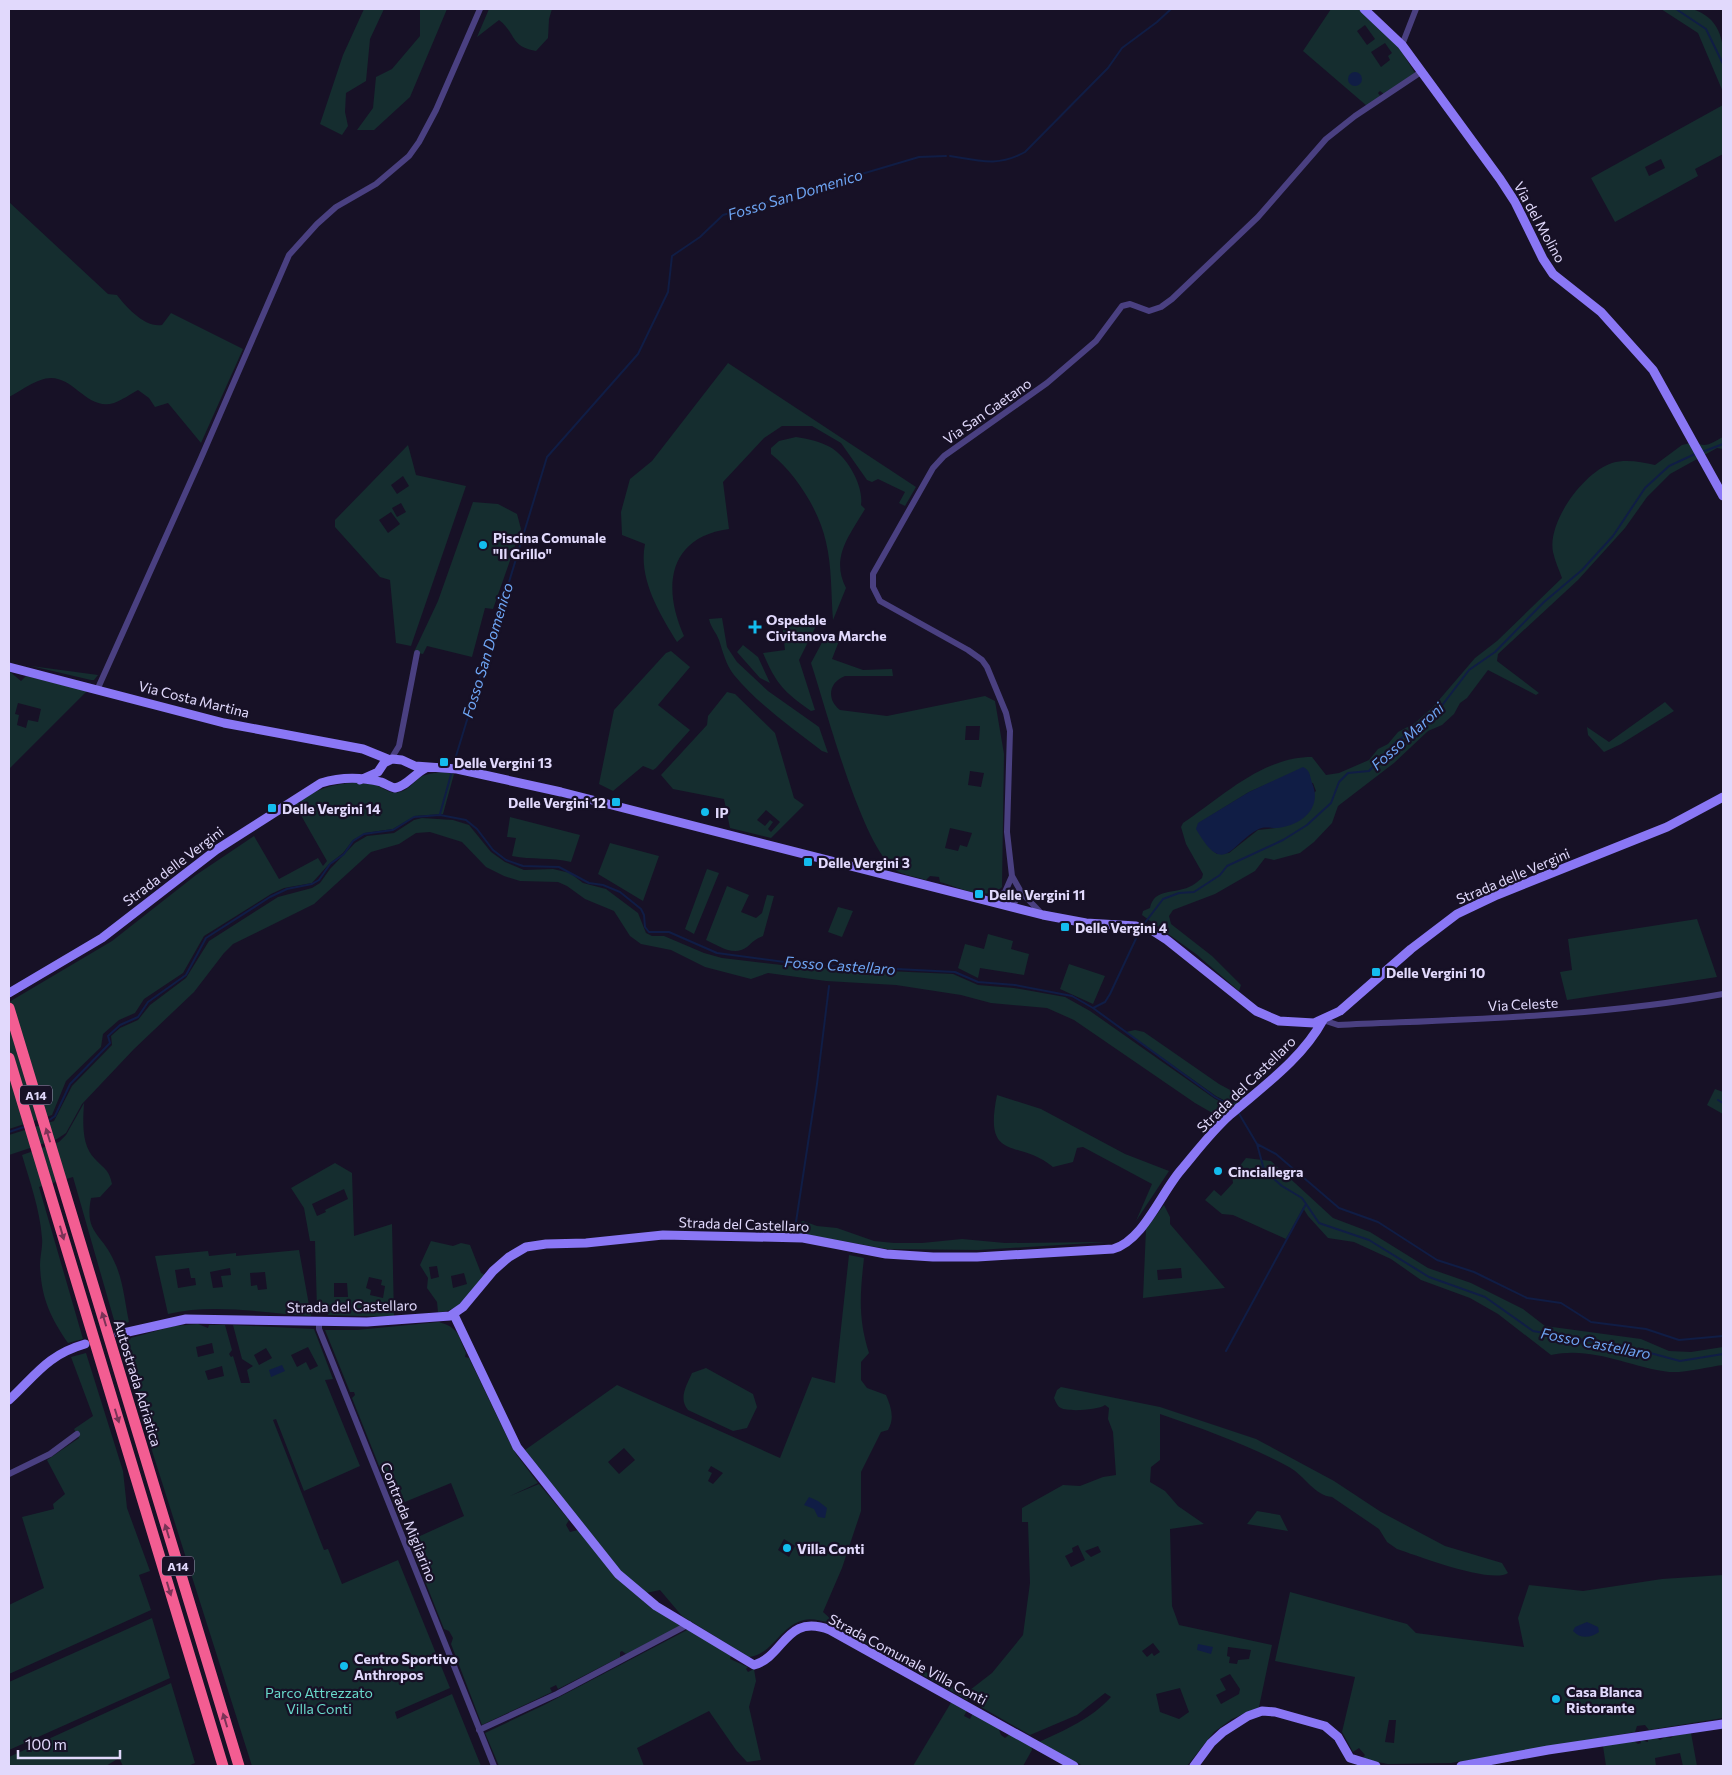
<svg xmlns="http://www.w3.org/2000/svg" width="1732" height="1775" font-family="Commissioner,sans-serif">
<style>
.green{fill:#152d2f;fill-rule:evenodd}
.water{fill:#101d45}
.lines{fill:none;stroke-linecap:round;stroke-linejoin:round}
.stream{stroke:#101d45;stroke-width:2}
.street{stroke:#4a4081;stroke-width:6}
.secondary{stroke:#8a77f5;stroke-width:9}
.highway{stroke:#f35d92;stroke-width:11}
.oneway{fill:#7a3357}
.poi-dot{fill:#13bcee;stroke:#171126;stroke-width:2}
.labels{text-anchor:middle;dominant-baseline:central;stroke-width:4.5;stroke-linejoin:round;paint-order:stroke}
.shield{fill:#171126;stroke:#a49dbc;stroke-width:1}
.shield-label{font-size:12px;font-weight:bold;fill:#e1d9fc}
.street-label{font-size:14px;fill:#e1d9fc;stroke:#171126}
.poi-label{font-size:14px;font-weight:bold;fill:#e1d9fc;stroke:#171126;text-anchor:start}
.park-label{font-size:14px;fill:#69d8ca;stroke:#171126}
.water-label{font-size:15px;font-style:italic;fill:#6ea5f4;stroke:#171126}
</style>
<rect width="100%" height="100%" fill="#171126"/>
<path class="green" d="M364,9H384L370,39L366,81L346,93L345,112L348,126L342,135L320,124L343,55Z
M420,9H447L410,97L374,130H357L373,108L376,77L392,69L420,36Z
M489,9H552L549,19L548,38L536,51C510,47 516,33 499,20L477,37Z
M1331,9H1359L1398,46L1415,73L1384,94L1380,91L1378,93L1381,97L1367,106L1303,51ZM1365,25L1375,39L1367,45L1357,31ZM1385,43L1392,53L1388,56L1390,60L1381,67L1371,52Z
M1661,9C1670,9 1683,6 1692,9C1731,21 1723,60 1723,92L1698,33Z
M1723,105V154L1695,169L1698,176L1615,222L1591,178ZM1661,159L1665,168L1649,176L1645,167Z
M9,202L108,294L117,295C126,307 145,328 162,325L171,313L243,349L201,443L168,403L155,407L149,398L138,390C131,394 122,400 114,403C88,411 75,378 51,378C37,378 21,391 9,397Z
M728,363L916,487L905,506L899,503L905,492L878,479L872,482L867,480L841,443L812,426H782L764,438L723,482L729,529C668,537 662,588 684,636L677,642C659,613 638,578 645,544L622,535L621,512L630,479L652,461Z
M796,437C808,439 819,441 830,447C847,456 864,486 861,505L865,509C850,535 830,557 846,588L833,620C831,595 832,567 826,542C819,510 796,474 771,454V448L779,441Z
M1723,437V449L1717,448L1670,474L1647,497L1625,528L1578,580L1498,654L1497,661L1539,693L1536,695L1488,670L1467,698L1460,703L1454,714L1442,725L1428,731L1394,763L1338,806L1332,823L1314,842L1300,853L1274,860L1265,858L1255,871L1215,894L1173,910L1169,916L1171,924L1212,956L1241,985L1239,991L1196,954L1142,915L1143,911L1150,908C1154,888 1174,894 1189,887C1194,885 1198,881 1202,878L1203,874L1186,844L1181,827L1183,823C1222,797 1262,757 1312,757L1326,775L1339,773L1369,760L1378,749L1388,744L1398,732L1415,723L1433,707L1475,658L1497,641L1562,578C1559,570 1555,561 1553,552C1547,522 1584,472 1612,463C1626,459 1641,462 1655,465L1682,445L1695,442C1706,449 1713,442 1723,437ZM1279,779L1313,783L1316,791L1276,828L1258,830L1229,853L1217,854C1206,845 1202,837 1199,823L1249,792Z
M408,445L416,475L466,486L411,646L396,643L390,580L380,577L335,527V520ZM403,476L409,486L397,494L391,485ZM401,503L406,512L397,517L392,508ZM391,512L400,524L388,533L379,520Z
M473,502L498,504L517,514L521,529L493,609L485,608L472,657L427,646L423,654L414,652L438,601Z
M722,618L727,647L737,662L768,691L819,727L828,753L822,751C792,728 759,705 734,675C726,665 723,652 719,640C716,632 711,628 709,619Z
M810,620L817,624L799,660L815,710L811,711C784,692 776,684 763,653L785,650L782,622Z
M826,635L839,641L832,659L863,670L892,669L893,676H845C829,682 826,699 840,710L887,716L985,696L995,701L1004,754L1002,887C986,902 959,887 940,882L939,877L930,876L926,880C917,877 901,875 894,869C861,843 826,708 811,663ZM966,726H980L979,740H965ZM970,771L984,773L981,787L968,785ZM950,828L972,833L967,847L960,845L958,851L945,848Z
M743,645L758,657L770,683L760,678L737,652Z
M671,651L690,667L658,705L690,730L656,768L653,770L643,766L613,791L599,784L614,710L666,653Z
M31,666L98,675L94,680H91Z
M9,671L21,681L26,676L87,691L9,769ZM18,703L41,709L38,722L28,720L26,728L17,725L19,715L15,714Z
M727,692L735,694L775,733L794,798L804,805L771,838L730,828L724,799L673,789L661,775L707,725L708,716ZM766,810L780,822L771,832L768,829L773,822L770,820L765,826L757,820Z
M1665,702L1674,711L1621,744L1604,752L1588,735L1587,727L1609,742Z
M444,772L454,774L443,814L415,816L393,829L365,833L353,840L343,853L329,864L312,883L284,888L271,894L204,936L183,973L144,999L135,1013L119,1020L103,1034L101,1047L66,1081L52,1115L9,1129V1002L112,941L196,875L254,836L279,879L318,858L323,866L327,861L294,803C321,787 343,779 375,785C384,787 389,795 400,792C408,790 412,784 418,779C425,773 436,773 444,772Z
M510,817L580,835L571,862C551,857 532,860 512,856L516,838L507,837Z
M422,818L453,820L469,825L491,852L505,862L524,870L553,869L570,873L583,883L606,889L638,913L646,933L652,936H664L704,953L722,958L799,967L953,974L978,985L1014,988L1065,997L1090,1011L1215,1099L1231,1107L1233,1113L1221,1118L1195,1103L1074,1020L1047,1008L991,1003L961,995L896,985L826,981L768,973L751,979L705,967L671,950L641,944L630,936L614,911L585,899L567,886L558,882L520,881L504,876L486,867L462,842L430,832L416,833L399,844L371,852L314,904L233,944L224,953L194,992L134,1049L82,1104L66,1133L57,1139L9,1155V1135L54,1121L72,1086L112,1045L111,1036L120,1028L138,1020L150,1005L186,978L209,941L278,897L312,888L320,883L330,869L355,843L367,836L394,833L414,820Z
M610,843L659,856L643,901L598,874Z
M707,869L719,873L694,934L685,929Z
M727,886L749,895L741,912L756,918L762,913L767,895L774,896L763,936C755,939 753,942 747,947C734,957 719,946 706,940Z
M838,907L853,911L842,937L828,932Z
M1697,919L1717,977L1567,1000L1560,972L1572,970L1568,939Z
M988,934L1013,941L1011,949L1029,954L1024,975L980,968L978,978L958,968L965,944L984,949Z
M1069,964L1105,976L1093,1004L1060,989Z
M1135,1030L1144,1032L1219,1084L1245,1098L1235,1106L1216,1096L1126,1032Z
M1715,1089L1723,1092V1114L1707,1105Z
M997,1095L1041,1109L1125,1154L1169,1171L1136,1221L1152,1184L1083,1147L1077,1148L1073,1162L1053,1167C1018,1138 983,1164 997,1095Z
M84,1103C83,1121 81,1145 95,1159C104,1169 109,1169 112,1184L100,1197L91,1198C84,1234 102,1233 114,1261C123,1279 125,1303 129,1322L116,1327L73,1177L39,1187L83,1339L68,1343C50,1317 41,1297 40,1265C40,1256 43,1247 42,1238C40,1210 30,1182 22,1155L59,1142L66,1135Z
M1246,1158L1271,1161L1333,1218L1370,1232L1428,1268L1471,1283L1523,1309L1545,1326L1641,1339L1669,1351L1691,1352L1723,1347V1365C1707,1367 1686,1373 1669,1372C1629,1367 1593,1346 1551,1355L1498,1314L1470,1298L1421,1280L1391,1259L1354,1242L1328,1238L1308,1216L1303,1208L1286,1239L1233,1215L1222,1214L1205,1200L1214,1190L1221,1196L1233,1183L1232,1176Z
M335,1163L352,1173L354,1236L392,1224L394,1317L328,1315V1309H317L315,1241H310L304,1208L291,1188ZM344,1189L348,1199L325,1210L326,1212L317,1216L312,1204ZM369,1277L382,1280L381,1285L385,1286L383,1298L370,1295L371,1290L366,1288ZM334,1283H347L348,1297H334Z
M1164,1205L1170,1217V1224L1225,1288L1143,1298L1146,1229ZM1181,1268L1182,1278L1158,1280L1157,1270Z
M803,1221L817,1226L837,1228L874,1241L894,1243H922L962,1239L1005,1243L1107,1242L978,1250L887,1249L792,1232L793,1225Z
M431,1241L453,1246L461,1243L470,1245L481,1273L485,1275C472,1290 460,1313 438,1312L437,1302L427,1288L428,1278L420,1265ZM437,1266L439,1277L431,1279L429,1267ZM464,1273L467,1284L453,1288L451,1276Z
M299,1250L311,1316C264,1313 213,1303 168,1314L155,1256L208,1251L209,1256L236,1253V1256ZM189,1268L191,1278H195L196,1285L178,1288L175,1270ZM230,1268L231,1275L221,1276L223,1287L213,1288L210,1272ZM265,1272L267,1289L258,1290L257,1285L251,1286L250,1273Z
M849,1255L864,1258C860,1294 858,1319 869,1353L861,1362V1380L867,1388L886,1395C891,1407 895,1418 888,1430L881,1432L861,1472V1511L842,1568L823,1612L833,1621L958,1690H970L992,1673L1023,1635L1030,1583L1028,1522H1022V1508L1063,1485L1080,1486L1103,1477L1116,1475L1113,1432L1108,1419L1109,1408L1105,1405C1098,1410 1068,1412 1061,1408C1057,1406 1056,1402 1054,1398L1057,1390L1061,1387L1160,1407L1256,1439L1334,1481L1381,1512L1445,1546L1502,1563L1508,1573C1491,1584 1418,1556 1397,1549L1387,1542L1379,1529L1332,1497C1315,1496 1304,1475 1289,1467C1248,1445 1204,1429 1160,1414V1460L1151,1467L1150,1482L1165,1491L1178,1506L1204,1524L1170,1529L1172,1606L1179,1625L1272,1645L1259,1707L1232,1719L1214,1732L1187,1766H1083L1039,1742C1065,1730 1091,1719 1111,1697L1105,1693L1077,1715L1030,1735L981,1707V1701L975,1697L967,1700L828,1622C820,1621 812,1618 804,1620C781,1625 772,1655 749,1657L682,1616L660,1590L646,1593L616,1567L525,1450L617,1385L780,1458L812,1377L835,1383ZM624,1448L635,1460L619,1474L608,1462ZM711,1466L723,1473L713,1484L708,1481L712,1473L708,1471ZM784,1539L795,1546L789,1557L778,1550ZM1078,1545L1085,1560L1071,1567L1065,1556L1073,1552L1072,1548ZM1098,1546L1101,1552L1091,1557L1085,1551ZM1153,1643L1160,1652L1154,1656L1152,1653L1147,1657L1142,1651ZM1228,1647L1251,1650L1249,1659L1238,1660L1237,1664L1229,1663L1230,1657L1227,1656ZM1230,1674L1240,1689L1239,1694L1221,1704L1216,1695L1226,1690L1220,1679ZM1180,1688L1189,1712L1179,1719L1160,1712L1156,1694Z
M439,1322C459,1328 458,1335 466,1353L465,1357L469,1358L509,1441L516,1454L538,1483L510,1496L539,1484L569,1520L566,1525L570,1532L578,1530L617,1578L650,1607L682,1625L626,1654L622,1651L620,1652V1657L558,1689L556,1685L550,1688L552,1692L482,1725L451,1644L453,1638L449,1631L444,1629L409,1541L464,1516L451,1483L395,1506L352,1398L355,1395L354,1392H350L325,1330H357Z
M198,1324L208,1328L209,1325H225L232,1350L229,1354L231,1357L233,1356L241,1383H250L247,1370L253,1366L242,1359L233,1325L314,1329L333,1379L325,1380L360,1466L304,1491L276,1419L273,1420L324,1550L328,1549L342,1584L398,1560L450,1688L395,1712L397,1719L452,1694L481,1766H252L147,1435L148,1418L120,1341L174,1326ZM212,1343L214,1353L198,1357L196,1347ZM308,1347L318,1366L310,1370L306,1362L297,1367L291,1355ZM266,1348L272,1358L259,1365L254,1355ZM222,1366L224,1376L208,1380L205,1371Z
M86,1353L123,1471L127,1508L150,1571L139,1575L151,1610L9,1674V1605L44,1588L22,1517L54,1509L53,1504L65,1494L47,1460L79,1438L74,1429L93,1416L71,1357Z
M706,1368L753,1394L757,1407L747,1428L733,1431L688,1410C678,1398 687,1385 692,1373Z
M1257,1511L1280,1515L1288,1531L1247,1524Z
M1723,1575V1718L1649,1730L1645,1725L1637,1726L1635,1732L1451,1763L1388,1764L1362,1759L1365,1755L1359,1748L1353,1752L1342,1732L1355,1677L1275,1661L1290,1592L1407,1624L1416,1633L1524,1647L1518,1618L1529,1585L1583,1591L1662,1579ZM1389,1720H1396L1394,1743L1385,1742Z
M152,1618L170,1678L9,1750V1682Z
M689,1629L731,1656L730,1659L748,1667L746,1669L748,1672L754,1669L756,1681L749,1707L761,1760L747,1762L736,1750L709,1711L637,1748L644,1766H499L485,1733L544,1705Z
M171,1683L195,1763L188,1766H123L119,1758L106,1766H9V1757Z
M952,1701L967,1710L964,1716L970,1719L973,1713L998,1727L1001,1735L1005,1738L1010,1734L1031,1746L1032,1750L1023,1766H913Z
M1691,1733L1697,1766H1683L1680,1753L1655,1758L1656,1766H1606L1603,1746L1634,1741L1638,1744L1641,1743L1640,1740L1648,1742V1739L1657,1738L1660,1740L1665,1737L1671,1738L1673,1736Z"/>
<path class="water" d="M1348 79a7 7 0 1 1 14 0a7 7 0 1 1-14 0Z
M1303,767C1310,770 1310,776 1312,783C1323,808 1301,826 1276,828C1270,828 1263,826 1257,830C1229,846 1224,877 1196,829L1198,823L1249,792Z
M282,1365L285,1371L271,1377L269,1370Z
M809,1497L818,1501L827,1508L825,1518L818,1517L814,1509L804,1505Z
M1587,1622L1598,1627L1599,1632C1591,1638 1580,1639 1573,1631L1575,1627Z
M1198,1644L1213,1647L1211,1654L1197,1650Z"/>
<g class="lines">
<path class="stream" d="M1676,9L1706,29L1723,64
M950,156C980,161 998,167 1025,152L1108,68L1122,48L1157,22L1171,9
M1702,452L1723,444
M453,766L547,457L638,354L668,292L672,256L700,237L723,215L919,157L946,156
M440,814L452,771
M1144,924L1163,899L1179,893L1194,892L1220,875L1227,866L1283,840L1307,825L1331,803L1339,782L1348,773L1369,771L1394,744L1440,708L1469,670L1495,652L1544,602L1582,570L1613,536L1645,488L1669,466L1695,454
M1093,1008L1105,1002L1110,994L1140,930
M1718,1100L1723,1103
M1238,1112L1257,1144L1264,1170L1282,1186L1302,1198L1319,1223L1369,1240L1429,1277L1485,1297L1533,1331L1639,1350L1680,1361L1723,1354
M48,1121L55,1116L70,1084L110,1043L108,1036L120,1025L138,1017L148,1002L186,975L206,938L270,897L287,889L312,884L319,880L330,864L344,854L353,841L364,834L393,830L414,817L440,815L466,820L477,829L493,850L506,860L523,866L559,867L589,883L603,885L620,892L641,909L644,915L645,927L649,932H669L717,953L800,964L955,972L978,982L1015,985L1072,996L1093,1008L1215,1097L1233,1107
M9,1132L24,1127
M1257,1144L1276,1154L1339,1208L1378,1222L1437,1260L1474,1272L1527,1298L1561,1303L1591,1322L1646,1329L1679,1340L1723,1336
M796,1222L817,1084L829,986
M1226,1351L1306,1204"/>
<path class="street" d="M1402,45L1416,9
M98,688L201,458L289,255L317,224L336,207L376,184L409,156L419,142L436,110L480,9
M391,759L399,746L417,653
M1005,892L1011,908L1021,892
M989,902L1005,892L1012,876
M1042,914L1021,892L1012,876L1007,832L1010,731L1006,713L987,667L982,660L968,650L880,601L873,587V574L933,468L944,456L1047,383L1096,341L1122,306L1130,304L1149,311L1161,307L1172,299L1258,217L1326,139L1355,116L1421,72
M1323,1020L1338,1025C1467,1019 1596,1017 1723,994
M319,1322V1329L332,1361L494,1766
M9,1474L50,1454L77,1434
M479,1730L557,1694L689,1624"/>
<path class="secondary" d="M1364,9L1402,45L1500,179L1515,202L1543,259L1553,274L1601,312L1653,370L1723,496
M9,667L224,723L363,749L390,760
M360,780L378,772L384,763L392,759L402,760L415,766L457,769L561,792L1043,915L1086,923L1136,926L1153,931L1167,940L1256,1011L1279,1021L1314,1023L1340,1011L1411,949L1457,914L1497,895L1667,827L1723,797
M9,993L102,938L216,850L321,783C340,777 362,777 381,782C386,784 390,787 395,788C407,786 415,773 426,768
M454,1315L517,1447L618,1574L656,1606L754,1665C785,1656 785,1613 830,1630L1074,1766
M119,1334L186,1319L367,1322L450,1316L463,1307L493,1271L509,1257L526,1247L546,1244L586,1243L663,1235L803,1238L886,1254L933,1257H977L1113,1249C1143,1241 1161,1193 1181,1170C1197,1151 1212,1131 1230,1115C1262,1087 1302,1059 1323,1020
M9,1400C36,1375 47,1355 85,1344
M1194,1766L1211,1743L1223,1732L1248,1716L1262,1711L1275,1712L1325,1726L1338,1737L1350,1758L1376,1766
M1461,1766L1548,1750L1723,1724"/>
<path class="highway" d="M9,1008L239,1766
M9,1058L223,1766"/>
</g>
<defs><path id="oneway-solid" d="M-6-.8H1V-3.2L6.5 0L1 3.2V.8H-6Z" transform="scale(1.25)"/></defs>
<g class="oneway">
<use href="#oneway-solid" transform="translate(48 1135) rotate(-107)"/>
<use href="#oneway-solid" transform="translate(62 1233) rotate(74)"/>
<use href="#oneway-solid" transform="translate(104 1319) rotate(-107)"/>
<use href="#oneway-solid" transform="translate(117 1416) rotate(73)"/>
<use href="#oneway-solid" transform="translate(167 1531) rotate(-107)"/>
<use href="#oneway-solid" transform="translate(169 1589) rotate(73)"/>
<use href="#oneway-solid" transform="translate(225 1720) rotate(-107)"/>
</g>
<g class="poi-dot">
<circle cx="483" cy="545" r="5"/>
<path d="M752.5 619.5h5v5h5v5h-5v5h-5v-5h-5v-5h5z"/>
<rect x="439" y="757" width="10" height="10" rx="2.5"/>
<rect x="611" y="797" width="10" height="10" rx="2.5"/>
<rect x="267" y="803" width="10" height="10" rx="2.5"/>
<circle cx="705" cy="812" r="5"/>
<rect x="803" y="857" width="10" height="10" rx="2.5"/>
<rect x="974" y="889" width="10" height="10" rx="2.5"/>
<rect x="1060" y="922" width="10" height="10" rx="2.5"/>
<rect x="1371" y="967" width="10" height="10" rx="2.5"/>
<circle cx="1218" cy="1171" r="5"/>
<circle cx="787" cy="1548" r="5"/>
<circle cx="344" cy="1666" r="5"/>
<circle cx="1556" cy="1699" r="5"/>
</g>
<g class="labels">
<g class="shield">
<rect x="20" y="1085.5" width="32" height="19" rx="4"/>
<rect x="162" y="1556.5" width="32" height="19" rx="4"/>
</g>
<g class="shield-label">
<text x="36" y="1095">A14</text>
<text x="178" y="1566">A14</text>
</g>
<g class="street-label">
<text transform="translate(1540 222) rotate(61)">Via del Molino</text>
<text transform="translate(987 411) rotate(-35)">Via San Gaetano</text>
<text transform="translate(194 699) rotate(14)">Via Costa Martina</text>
<text transform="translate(173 866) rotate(-37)">Strada delle Vergini</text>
<text transform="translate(1513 876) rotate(-23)">Strada delle Vergini</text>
<text transform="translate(1523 1004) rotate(-3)">Via Celeste</text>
<text transform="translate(1246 1084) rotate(-44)">Strada del Castellaro</text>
<text transform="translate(744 1224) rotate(2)">Strada del Castellaro</text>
<text transform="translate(352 1306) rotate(-1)">Strada del Castellaro</text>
<text transform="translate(138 1383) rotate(73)">Autostrada Adriatica</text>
<text transform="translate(409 1522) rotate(68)">Contrada Migliarino</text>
<text transform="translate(908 1659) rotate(28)">Strada Comunale Villa Conti</text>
</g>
<g class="poi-label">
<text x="493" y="537">Piscina Comunale<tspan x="493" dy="16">"Il Grillo"</tspan></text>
<text x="766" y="619">Ospedale<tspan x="766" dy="16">Civitanova Marche</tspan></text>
<text x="454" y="762">Delle Vergini 13</text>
<text x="606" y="802" text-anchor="end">Delle Vergini 12</text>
<text x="282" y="808">Delle Vergini 14</text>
<text x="715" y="812">IP</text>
<text x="818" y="862">Delle Vergini 3</text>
<text x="989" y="894">Delle Vergini 11</text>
<text x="1075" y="927">Delle Vergini 4</text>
<text x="1386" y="972">Delle Vergini 10</text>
<text x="1228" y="1171">Cinciallegra</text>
<text x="797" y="1548">Villa Conti</text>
<text x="354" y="1658">Centro Sportivo<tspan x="354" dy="16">Anthropos</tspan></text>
<text x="1566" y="1691">Casa Blanca<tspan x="1566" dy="16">Ristorante</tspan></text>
</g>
<g class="park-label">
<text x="319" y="1692">Parco Attrezzato<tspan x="319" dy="16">Villa Conti</tspan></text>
</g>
<g class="water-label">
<text transform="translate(795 194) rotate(-17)">Fosso San Domenico</text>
<text transform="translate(487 650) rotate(-73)">Fosso San Domenico</text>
<text transform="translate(1407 736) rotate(-42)">Fosso Maroni</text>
<text transform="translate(840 965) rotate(4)">Fosso Castellaro</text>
<text transform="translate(1596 1343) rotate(11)">Fosso Castellaro</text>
</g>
</g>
<rect width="1732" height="1775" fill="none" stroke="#e1d9fc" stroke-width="20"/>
<path d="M18 1750v8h102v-8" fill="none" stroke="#e1d9fc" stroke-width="2.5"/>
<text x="25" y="1750" font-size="15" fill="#e1d9fc" stroke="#171126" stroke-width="4" paint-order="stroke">100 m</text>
</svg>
